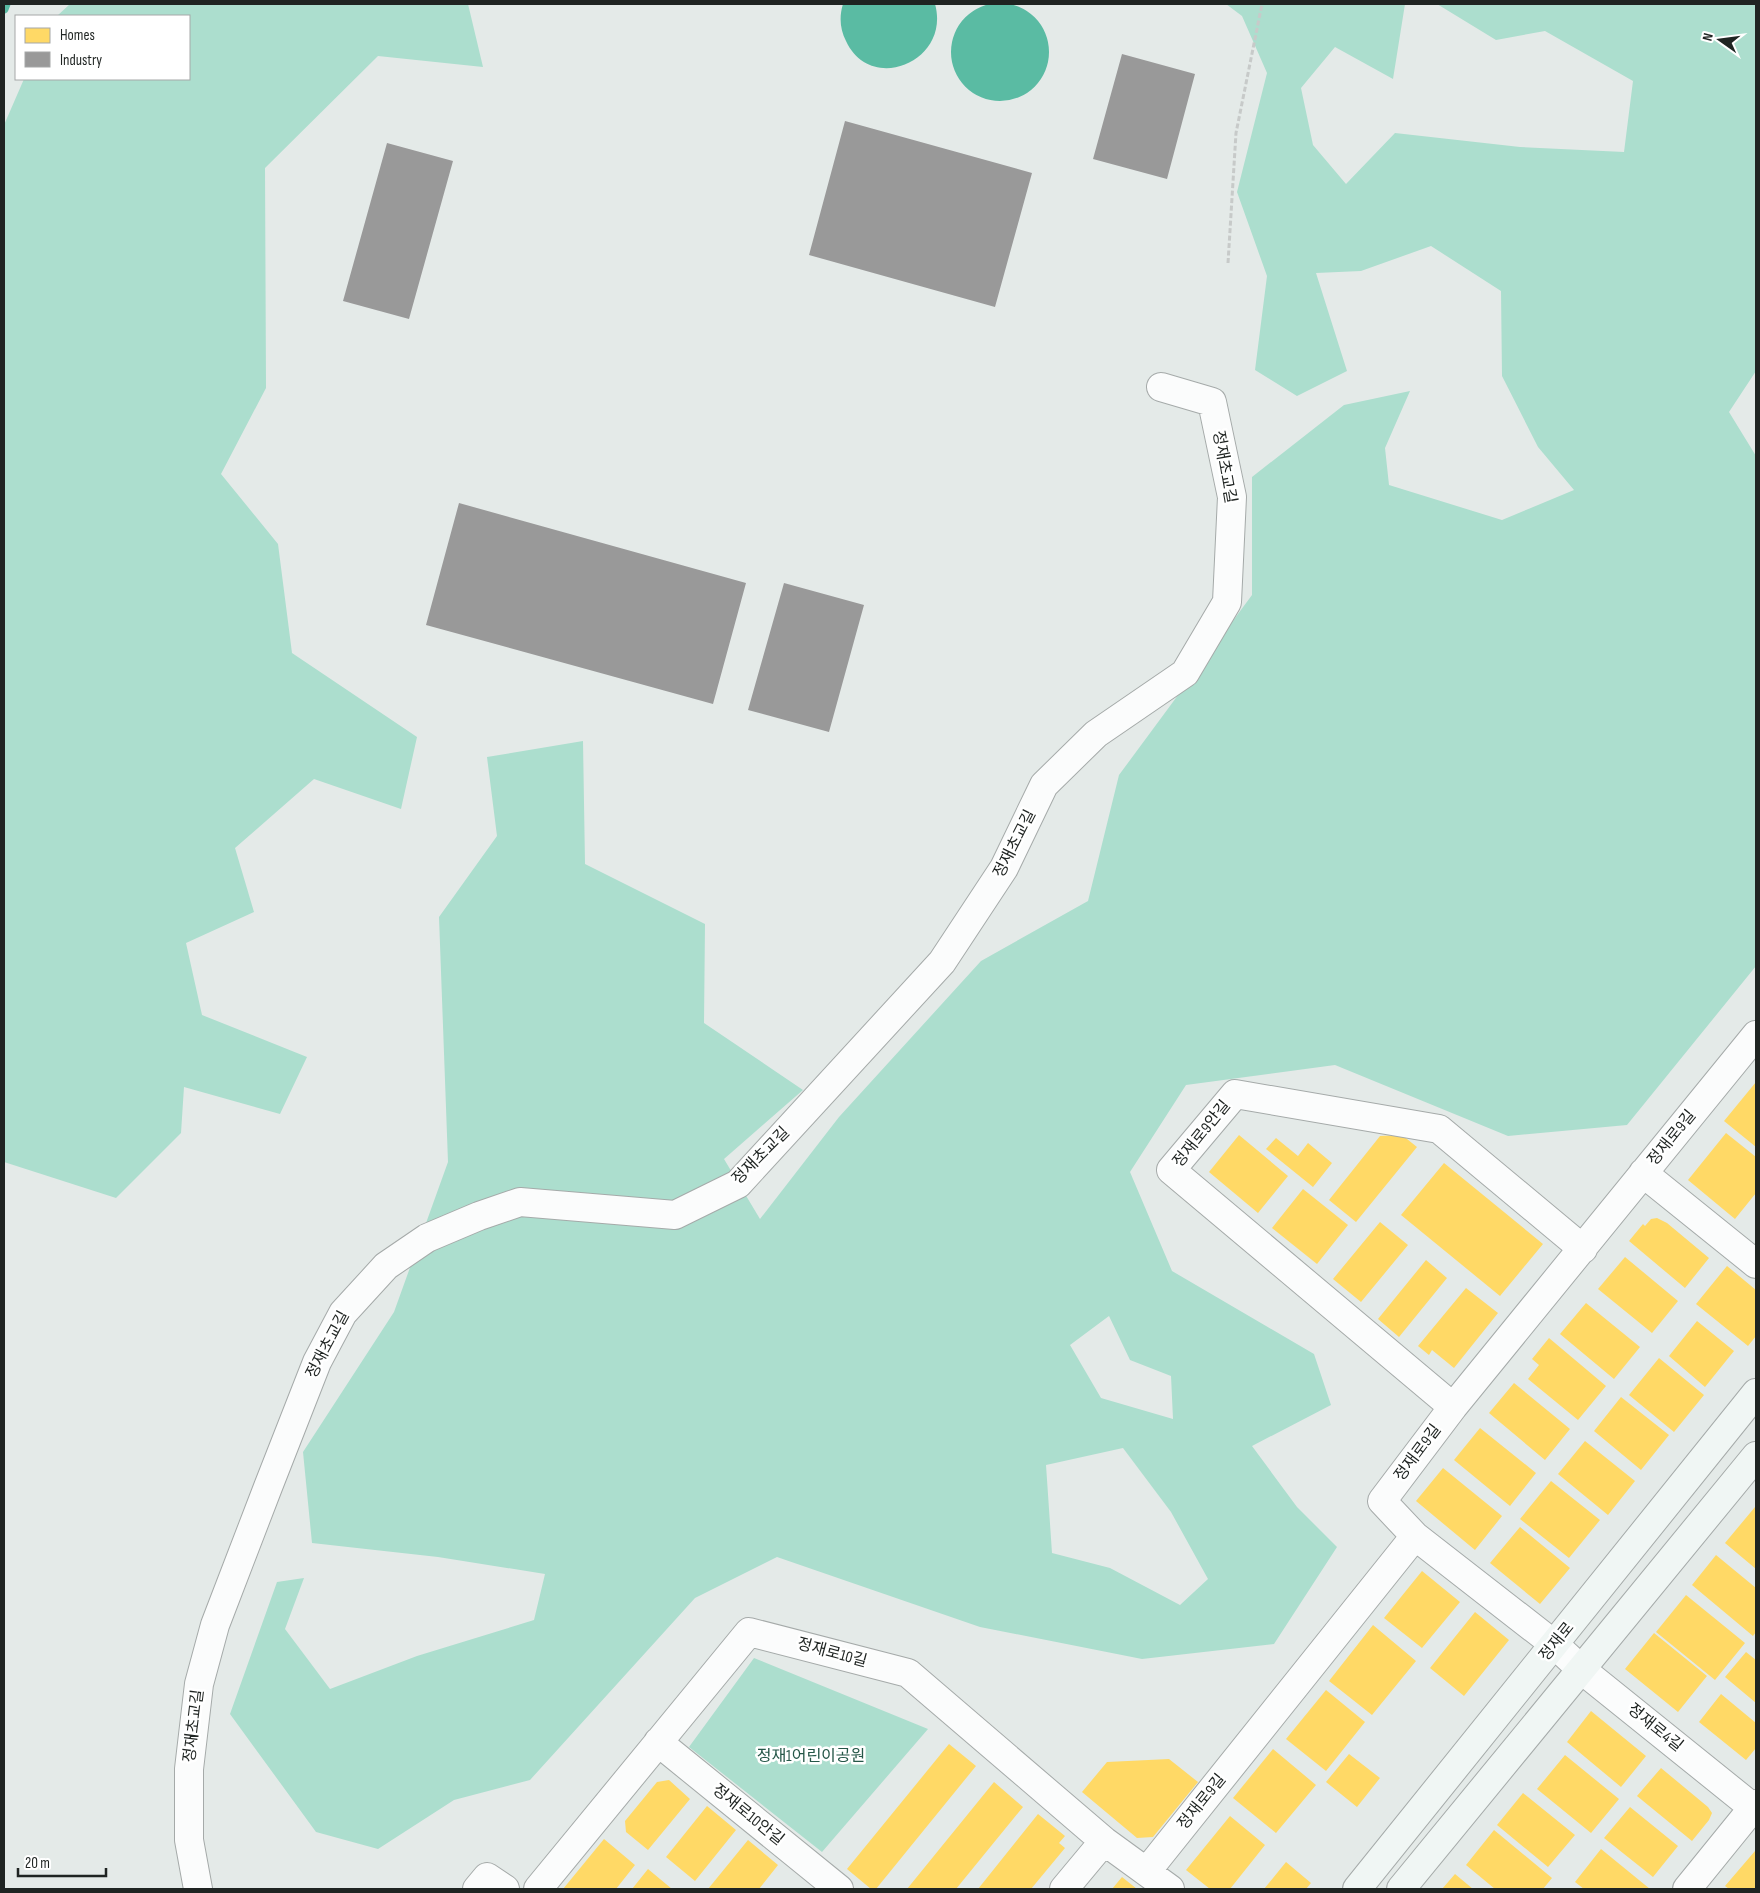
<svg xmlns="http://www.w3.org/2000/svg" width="1760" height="1893" font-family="'Sofia Sans Condensed','Noto Sans KR',sans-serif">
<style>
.green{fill:#acdece;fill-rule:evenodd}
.water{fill:#5abba3}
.homes{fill:#ffd966}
.industry{fill:#999}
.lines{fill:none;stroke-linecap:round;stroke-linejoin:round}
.stream{stroke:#5abba3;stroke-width:9}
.street-casing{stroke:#a5aaa9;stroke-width:30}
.secondary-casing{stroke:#a5aaa9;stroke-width:30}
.path{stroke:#c7cac9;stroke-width:3;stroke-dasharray:5 2.5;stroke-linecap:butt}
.street{stroke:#fbfcfc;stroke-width:28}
.secondary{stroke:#f0f6f4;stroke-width:28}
.labels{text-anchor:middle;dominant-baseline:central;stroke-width:5;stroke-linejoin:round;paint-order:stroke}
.street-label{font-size:16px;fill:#1f2422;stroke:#fff}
.park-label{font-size:16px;fill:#255748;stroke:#fff}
</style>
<rect width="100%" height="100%" fill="#e4eae8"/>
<path class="green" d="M70,4H468L483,67L378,56L265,168L266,388L221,474L278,544L292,653L417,737L401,809L314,779L235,848L254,912L186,943L202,1015L307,1057L280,1114L184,1087L181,1133L116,1198L4,1162V125L24,79H189V16H57Z
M1226,4H1405L1393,79L1335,47L1301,88L1313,145L1346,184L1395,133L1520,147L1624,152L1633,81L1545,31L1496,40L1437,4H1756V371L1729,412L1756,456V966L1627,1125L1508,1136L1335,1065L1186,1085L1130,1172L1172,1271L1314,1354L1331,1405L1252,1446L1297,1507L1337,1547L1274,1644L1142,1659L980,1627L777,1557L695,1598L530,1780L454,1800L378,1849L316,1832L230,1714L277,1582L304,1578L285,1629L330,1689L417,1656L534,1620L545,1574L438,1557L312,1543L303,1452L394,1312L448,1162L439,917L497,836L487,757L583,741L585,864L705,924L704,1023L803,1090L724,1159L760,1219L839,1117L981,961L1088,901L1119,775L1252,595V477L1344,405L1410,391L1385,448L1389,485L1502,520L1574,490L1538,447L1502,376L1501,291L1431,246L1361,271L1316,273L1347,371L1297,396L1255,370L1267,276L1237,192L1267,73L1242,16ZM1109,1316L1130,1360L1171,1376L1173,1419L1101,1398L1070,1345ZM1123,1448L1171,1512L1208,1579L1180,1605L1110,1568L1052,1553L1046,1465Z
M754,1658L928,1729L822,1852L689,1747Z"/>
<path class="water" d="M951 52a49 49 0 1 1 98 0a49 49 0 1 1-98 0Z
M843,4H935C951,61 871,95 846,41C840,29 839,17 843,4Z"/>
<path class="homes" d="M1756,1082V1147L1724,1121Z
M1726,1133L1756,1157V1193L1735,1219L1688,1180Z
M1239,1135L1288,1176L1258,1213L1209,1172Z
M1402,1135L1417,1147L1356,1222L1329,1200L1380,1136Z
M1276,1138L1298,1156L1308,1143L1332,1163L1313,1187L1266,1149Z
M1444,1163L1543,1244L1500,1296L1401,1215Z
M1303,1189L1348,1225L1317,1264L1272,1228Z
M1657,1218L1667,1223L1709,1258L1685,1288L1629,1241L1643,1224L1645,1226L1651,1219Z
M1380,1222L1408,1245L1361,1302L1333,1279Z
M1625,1257L1678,1301L1652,1333L1598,1289Z
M1426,1260L1447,1278L1399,1337L1378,1319Z
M1727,1266L1756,1290V1336L1748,1346L1696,1304Z
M1466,1288L1498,1313L1454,1368L1432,1350L1429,1355L1418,1346Z
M1586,1303L1640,1347L1614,1379L1560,1334Z
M1697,1321L1734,1351L1705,1387L1669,1356Z
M1549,1338L1606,1386L1578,1420L1528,1379L1539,1365L1532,1359Z
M1659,1358L1704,1395L1674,1432L1629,1395Z
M1514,1383L1570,1429L1545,1460L1489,1413Z
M1621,1397L1669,1435L1641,1470L1594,1431Z
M1480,1428L1536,1473L1510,1506L1454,1460Z
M1585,1441L1635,1481L1608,1515L1558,1474Z
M1443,1468L1502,1516L1475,1550L1416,1501Z
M1551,1481L1600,1520L1569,1558L1520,1519Z
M1755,1507L1756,1508V1569L1725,1543Z
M1520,1527L1570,1568L1540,1604L1490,1563Z
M1716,1555L1756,1588V1632L1753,1636L1692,1585Z
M1422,1571L1460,1602L1422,1648L1384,1618Z
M1686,1595L1745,1643L1715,1680L1656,1632Z
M1475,1612L1509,1640L1464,1696L1430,1668Z
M1373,1625L1416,1661L1372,1715L1329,1681Z
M1654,1633L1707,1676L1678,1712L1625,1669Z
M1746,1652L1756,1660V1703L1725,1677Z
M1326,1690L1365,1722L1326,1771L1286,1739Z
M1721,1694L1756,1723V1748L1746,1760L1699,1722Z
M1591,1711L1646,1756L1621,1787L1567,1742Z
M949,1744L976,1766L876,1889H871L847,1869Z
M1273,1749L1316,1785L1276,1833L1233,1798Z
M1349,1754L1380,1778L1357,1807L1326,1782Z
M1565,1755L1619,1799L1591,1833L1537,1789Z
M1169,1759L1198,1782L1153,1837L1137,1838L1082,1792L1107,1762Z
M1661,1768L1708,1807L1712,1813L1709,1820L1692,1841L1637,1796Z
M669,1780L690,1799L648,1850L626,1832L625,1821L657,1782Z
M994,1782L1023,1807L956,1889H907Z
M1523,1793L1575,1835L1548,1867L1497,1825Z
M707,1806L736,1830L695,1881L666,1857Z
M1630,1807L1678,1846L1653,1877L1604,1838Z
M1038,1814L1065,1836L1059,1843L1065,1848L1031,1889H978Z
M1230,1816L1265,1845L1230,1889H1210L1186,1870Z
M1494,1830L1552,1878L1543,1889H1495L1466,1865Z
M604,1839L635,1865L616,1889H563Z
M748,1840L778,1865L759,1889H708Z
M1601,1849L1650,1889H1584L1575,1882Z
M1755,1851L1756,1852V1889H1729L1725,1886Z
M1286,1862L1311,1883L1306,1889H1264Z
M648,1869L672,1889H632Z
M1455,1874L1473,1889H1442Z
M1122,1877L1137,1889H1112Z"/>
<path class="industry" d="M1122,54L1195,74L1167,179L1093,159Z
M845,121L1032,173L995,307L809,255Z
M387,143L453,161L409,319L343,301Z
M459,503L746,583L713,704L426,625Z
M784,583L864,605L829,732L748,710Z"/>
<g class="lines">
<path class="stream" d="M4,9L6,4"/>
<defs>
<path id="street" d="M1643,1173L1756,1264
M1453,1407L1171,1170L1235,1094L1439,1129L1583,1249
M1415,1536L1555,1645L1582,1670L1756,1810
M658,1742L839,1889
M1147,1871L1415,1536L1382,1501L1453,1407L1756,1035
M198,1889L189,1840V1769L199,1684L215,1625L268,1487L317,1362L343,1313L386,1266L427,1238L479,1216L520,1202L675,1215L738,1184L942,962L1004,868L1044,785L1096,734L1185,673L1227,602L1232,497L1212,402L1161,387
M477,1889L487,1877L505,1889
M538,1889L749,1632L908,1673L1104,1841L1170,1889
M1064,1889L1104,1841
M1687,1889L1756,1804"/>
<path id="secondary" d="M1357,1889L1756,1393
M1401,1889L1756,1456"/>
</defs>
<use href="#street" class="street-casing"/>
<use href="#secondary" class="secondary-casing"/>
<path class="path" d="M1228,263L1236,133L1262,4"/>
<use href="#street" class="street"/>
<use href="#secondary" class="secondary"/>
</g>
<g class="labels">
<g class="street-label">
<text transform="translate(1224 467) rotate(80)">정재초교길</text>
<text transform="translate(1015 844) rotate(-63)">정재초교길</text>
<text transform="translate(1202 1134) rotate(-51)">정재로9안길</text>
<text transform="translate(1672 1138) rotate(-51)">정재로9길</text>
<text transform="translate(761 1156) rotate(-45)">정재초교길</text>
<text transform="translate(328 1345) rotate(-62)">정재초교길</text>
<text transform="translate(1418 1453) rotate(-53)">정재로9길</text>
<text transform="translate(1557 1642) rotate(-51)">정재로</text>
<text transform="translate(832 1653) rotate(15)">정재로10길</text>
<text transform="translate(194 1726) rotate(-83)">정재초교길</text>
<text transform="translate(1655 1728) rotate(39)">정재로4길</text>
<text transform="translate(1202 1802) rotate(-51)">정재로9길</text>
<text transform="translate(748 1815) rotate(39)">정재로10안길</text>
</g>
<g class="park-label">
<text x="811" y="1756">정재1어린이공원</text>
</g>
</g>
<rect width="1760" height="1893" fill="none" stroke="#1f2422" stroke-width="10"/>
<rect x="15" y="15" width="175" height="65" fill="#ffffff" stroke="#a5a7a7"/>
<rect x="25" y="28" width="25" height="15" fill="#ffd966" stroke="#a5a7a7"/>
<text x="60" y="40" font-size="15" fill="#1f2422">Homes</text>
<rect x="25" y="52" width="25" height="15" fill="#999999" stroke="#a5a7a7"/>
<text x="60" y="65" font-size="15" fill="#1f2422">Industry</text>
<g transform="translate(1720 40) rotate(284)" stroke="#ffffff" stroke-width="4" paint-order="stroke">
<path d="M0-4L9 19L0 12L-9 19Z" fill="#1f2422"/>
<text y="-8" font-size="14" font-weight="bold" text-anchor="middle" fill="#1f2422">N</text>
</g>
<path d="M18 1868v8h88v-8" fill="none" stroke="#1f2422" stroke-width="2.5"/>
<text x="25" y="1868" font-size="15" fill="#1f2422" stroke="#ffffff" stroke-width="4" paint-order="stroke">20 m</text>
</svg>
